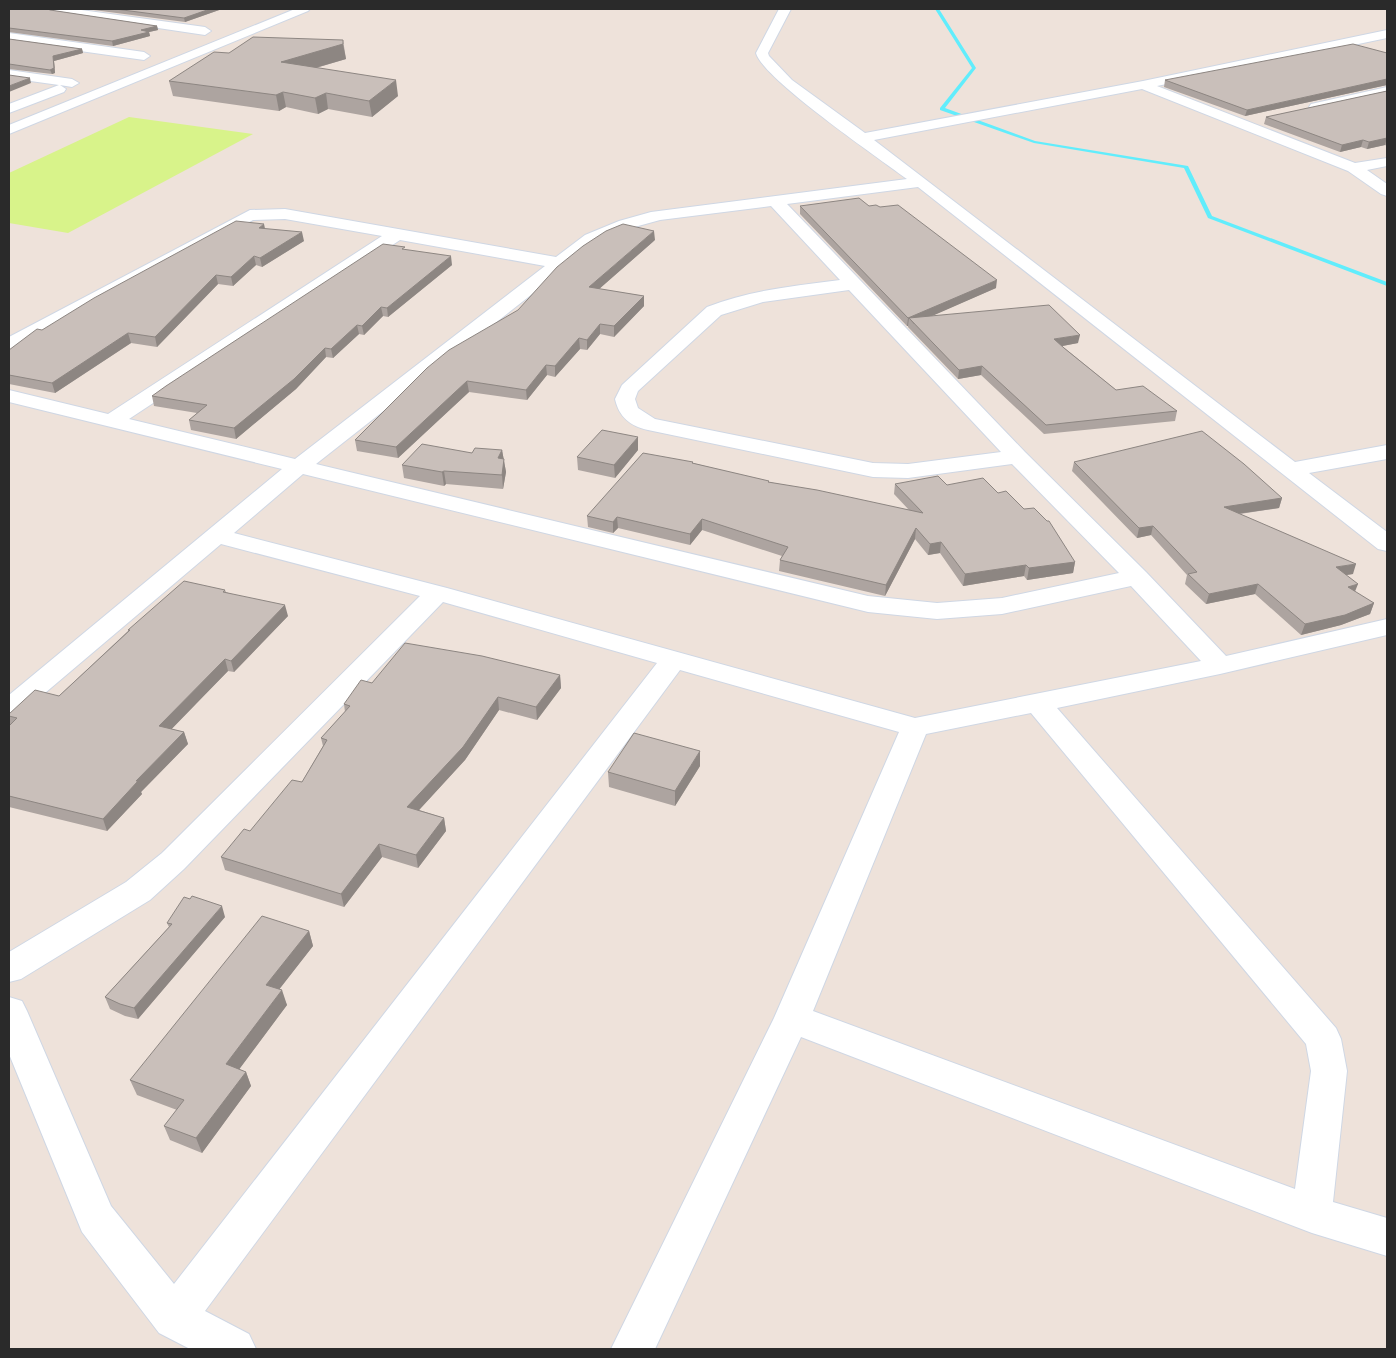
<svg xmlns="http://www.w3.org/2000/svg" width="1396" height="1358" font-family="Inter,sans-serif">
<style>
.pitch{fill:#d8f38a}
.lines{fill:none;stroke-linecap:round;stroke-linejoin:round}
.stream{fill:#61edfc;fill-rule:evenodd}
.minor-casing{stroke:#cfd7e4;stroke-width:2}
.minor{fill:#fff;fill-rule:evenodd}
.wall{fill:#ada4a0}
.shaded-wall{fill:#8d8682}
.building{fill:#c9bfba;stroke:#8d8682}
</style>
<rect width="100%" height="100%" fill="#eee2da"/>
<path class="pitch" d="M129,117L253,134L68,233L9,223V173Z"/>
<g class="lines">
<path class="stream" d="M935,9H939L976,68L945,108L1035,141L1188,166L1212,216L1387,282V286L1208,218L1184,168L1034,143L940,110V108L972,68Z"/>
<defs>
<path id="minor" d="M45,9H74L205,27L211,31L205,35L51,12Z
M295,9H310L308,11L9,134V125Z
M779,9H791L768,53L769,56L792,80L865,133L1143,81L1387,30V38L1157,86L1355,163L1387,158V166L1367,170L1387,184V196L1381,194L1348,171L1142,89L874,140L1295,462L1387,445V459L1309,473L1387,532V551L1378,549L918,187L787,204L1025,452L1146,572L1226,656L1387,619V635L1220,674L1057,708L1336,1028L1341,1039L1347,1071L1333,1202L1387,1218V1256L1312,1233L801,1037L655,1349H611L774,1018L899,732L680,670L205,1311L249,1334L256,1349H190L159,1333L82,1232L9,1054V997L22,1001L27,1011L111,1206L174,1284L657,663L443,602L184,869L150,900L21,979L9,982V952L126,882L162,853L420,596L221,544L19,715L9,718V695L282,469L9,402V390L108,414L382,236L285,219L253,220L16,349L9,351V337L250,210L285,209L556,257L585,235L619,221L651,212L907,179C880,159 762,78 756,53ZM771,206L840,280C795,286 750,290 707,307L622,385L615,399C619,417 630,426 648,430L873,477L908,478L1012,464L1119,573L1002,598L937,603L868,596L316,464L597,243L631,228L660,220ZM400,240L545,266L295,459L129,419ZM849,290L1001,452L908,464L873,463L655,419L638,408L635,399L638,391L721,315L763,302ZM303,474L868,612L937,619L1002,614L1131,586L1201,661L915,718L447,588L234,533ZM1031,713L1306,1044L1311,1071L1295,1189L813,1011L926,734Z
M9,33L144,52L150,56L144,60L9,41Z
M9,70L72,79L79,83L72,87L60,85L66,89L64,92L9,113V104L59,85L9,78Z
M1387,87V95L1316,111L1309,107L1311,104Z"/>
</defs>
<use href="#minor" class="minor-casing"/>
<use href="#minor" class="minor"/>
</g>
<path class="wall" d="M9,9L50,10L157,26L158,30L149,32L150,36L113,46L9,32Z
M86,9H222L185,22Z
M9,39L82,49L83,53L54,61L55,73L52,74L9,69Z
M343,40L346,59L316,68L398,96L372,117L328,109L318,114L286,107L279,111L173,96L169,81L229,53Z
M1387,53V86V85L1245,116L1164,87L1165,80Z
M1387,91V146L1385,145L1367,149L1361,147L1340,152L1264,124L1266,117Z
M800,206L996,288L931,316L1078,343L1062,346L1116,390L1177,411L1175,421L1044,434L981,375L958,379L908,327V326H907L800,214Z
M265,229L304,241L262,267L256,265L233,286L218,284L157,347L131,343L55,393L9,384V350L42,330Z
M655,240L599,289L644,296V306L614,337L600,334L587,350L580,349L555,377L547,375L527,400L469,392L398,458L357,451L355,440Z
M406,250L452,265L388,317L383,316L364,335L359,334L333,358L326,357L296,389L236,439L191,430L189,420L197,413L154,406L152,396Z
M502,450L506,472L503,489L446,484L444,486L404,478L402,465L472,453Z
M638,450L615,478L578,470L577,457Z
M1074,462L1282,498L1279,508L1240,514L1353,574L1346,575L1355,592L1374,603L1370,614L1341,625L1301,635L1255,594L1206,604L1185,584L1187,575L1151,535L1137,538L1072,471Z
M693,463L769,482L909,510L894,494L895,484L947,485L998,493L1075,562L1073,573L1027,580L1024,576L963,586L940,553L928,555L915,539L885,596L779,571L780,560L782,556L702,530L690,545L618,528L613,533L588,527L587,516Z
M225,590L226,592L288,616L234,672L228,671L171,729L184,732L188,744L141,792L142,794L107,831L9,807V726L10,724L9,720V714L59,696L128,631V630Z
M560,675L561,688L537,720L499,710L465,760L419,810L444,818L446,831L418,868L382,857L344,907L225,870L221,857L250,831L302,782L323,746L321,738L345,712L344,704L372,683Z
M700,766L675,806L609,787L608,772Z
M225,917L138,1019L125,1016L110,1009L105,997L169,927L167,923Z
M309,931L313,946L279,989L287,1005L239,1069L246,1072L251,1086L202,1153L170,1140L164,1126L177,1110L137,1095L130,1080Z"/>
<path class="shaded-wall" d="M210,9H222L185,22L184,18Z
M157,26L158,30L149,32L150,36L113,46L112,41L141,30Z
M343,44L346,59L284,77L281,62Z
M82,49L83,53L54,61L55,73L52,74L50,70L53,56Z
M30,78L31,83L9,92V86Z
M1387,79V85L1245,116L1247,110Z
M396,80L398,96L372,117L369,101Z
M283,92L286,107L279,111L276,95Z
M326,93L328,109L318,114L315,98Z
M1387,138L1385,145L1367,149L1369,142Z
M1363,140L1361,147L1340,152L1342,145Z
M264,224L266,233L259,228Z
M654,231L655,240L590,297L589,287Z
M302,232L304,241L262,267L260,258Z
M254,256L256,265L233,286L231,277Z
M451,256L452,265L388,317L387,308Z
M216,275L218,284L157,347L155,337Z
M997,280L996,288L914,324L909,318L908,326H907L908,318Z
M644,296V306L614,337V326Z
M381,307L383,316L364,335L362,326Z
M600,324V334L587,350V340Z
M357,325L359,334L333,358L331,349Z
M128,333L131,343L55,393L52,383Z
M1080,335L1078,343L1052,348L1054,339Z
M579,338L580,349L555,377V366Z
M325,348L326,357L296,389L236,439L234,428Z
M546,365L547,375L527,400L526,390Z
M982,366L981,375L958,379L959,370Z
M467,381L469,392L398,458L396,447Z
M638,437V450L615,478L614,465Z
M502,450L506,472L503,489L502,475L498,458Z
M444,471L446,484L444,486L442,472Z
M1282,498L1279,508L1222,516L1224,507Z
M617,517L618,528L613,533V522Z
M702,519V530L690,545V534Z
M1153,526L1151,535L1137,538L1139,528Z
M916,528L915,539L885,596L886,585Z
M941,542L940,553L928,555L930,544Z
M1075,562L1073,573L1027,580L1029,568Z
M1356,564L1353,574L1333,577L1336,567Z
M1026,565L1024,576L963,586L965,574Z
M1258,584L1255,594L1206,604L1209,594Z
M1358,584L1354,594L1348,587Z
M1374,603L1370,614L1341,625L1301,635L1305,624Z
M285,605L288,616L234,672L231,661Z
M225,659L228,671L163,738L159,726Z
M560,675L561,688L537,720L536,707Z
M498,697L499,710L465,760L409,821L407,807Z
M184,732L188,744L141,792L142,794L107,831L103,819L136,781Z
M700,751V766L675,806V791Z
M444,818L446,831L418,868L416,855Z
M379,844L382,857L344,907L341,894Z
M222,906L225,917L138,1019L134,1008Z
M309,931L313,946L271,1000L266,985Z
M282,990L287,1005L232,1079L226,1064Z
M246,1072L251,1086L202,1153L196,1138Z"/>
<path class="building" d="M9,9H48L50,10L157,26L141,30L149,32L112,41L9,28Z
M115,9H210L184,18Z
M253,37L343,40V44L281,62L396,80L369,101L326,93L315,98L283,92L276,95L169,81L214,52L229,53Z
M9,39L82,49L53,56L54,68L50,70L9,64Z
M1353,44L1387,53V79L1247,110L1165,80Z
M9,75L30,78L9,86Z
M1387,91V138L1369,142L1363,140L1342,145L1266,117Z
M859,198L869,206L876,205L880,207L898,205L997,280L908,318L800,206Z
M236,221L264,224L259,228L302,232L260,258L254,256L231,277L216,275L155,337L128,333L52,383L9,375V350L37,329L42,330L94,298Z
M623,224L654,231L589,287L644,296L614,326L600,324L587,340L579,338L555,366L546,365L526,390L467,381L396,447L355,440L427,368L449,350L518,310L557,267L583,246L606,231Z
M383,244L405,247L402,249L451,256L387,308L381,307L362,326L357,325L331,349L325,348L294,379L234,428L189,420L207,405L152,396L166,386Z
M1049,305L1080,335L1054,339L1064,348L1116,390L1143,386L1177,411L1046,425L982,366L959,370L909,318Z
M602,430L638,437L614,465L577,457Z
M1202,431L1244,464L1282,498L1224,507L1356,564L1336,567L1358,584L1348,587L1374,603L1345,615L1305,624L1258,584L1209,594L1188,574L1197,572L1153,526L1139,528L1074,462Z
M422,444L472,453L475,448L502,450L498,458L504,459L502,475L444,471L442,472L402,465Z
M643,453L693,462L692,463L769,481L768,482L817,490L923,513L895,484L938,476L947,485L983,478L998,493L1006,491L1024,509L1034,508L1047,521H1049L1075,562L1029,568L1026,565L965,574L941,542L930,544L916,528L886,585L780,560L788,547L702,519L690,534L617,517L613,522L587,516Z
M184,581L225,590L223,592L285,605L231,661L225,659L159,726L184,732L136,781H138L103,819L9,796V726L17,718L9,716V714L35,690L59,696L130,630H128Z
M405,643L482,656L560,675L536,707L498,697L463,747L407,807L444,818L416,855L379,844L341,894L221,857L244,829L250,831L292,780L302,782L327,740L321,738L350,706L344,704L361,680L372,683Z
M634,733L700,751L675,791L608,772Z
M192,896L222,906L134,1008L120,1004L105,997L172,924L167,923L184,897L190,899Z
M262,916L309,931L266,985L282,990L226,1064L246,1072L196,1138L164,1126L184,1100L130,1080Z"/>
<rect width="1396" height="1358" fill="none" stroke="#2a2a2a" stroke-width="20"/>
</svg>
